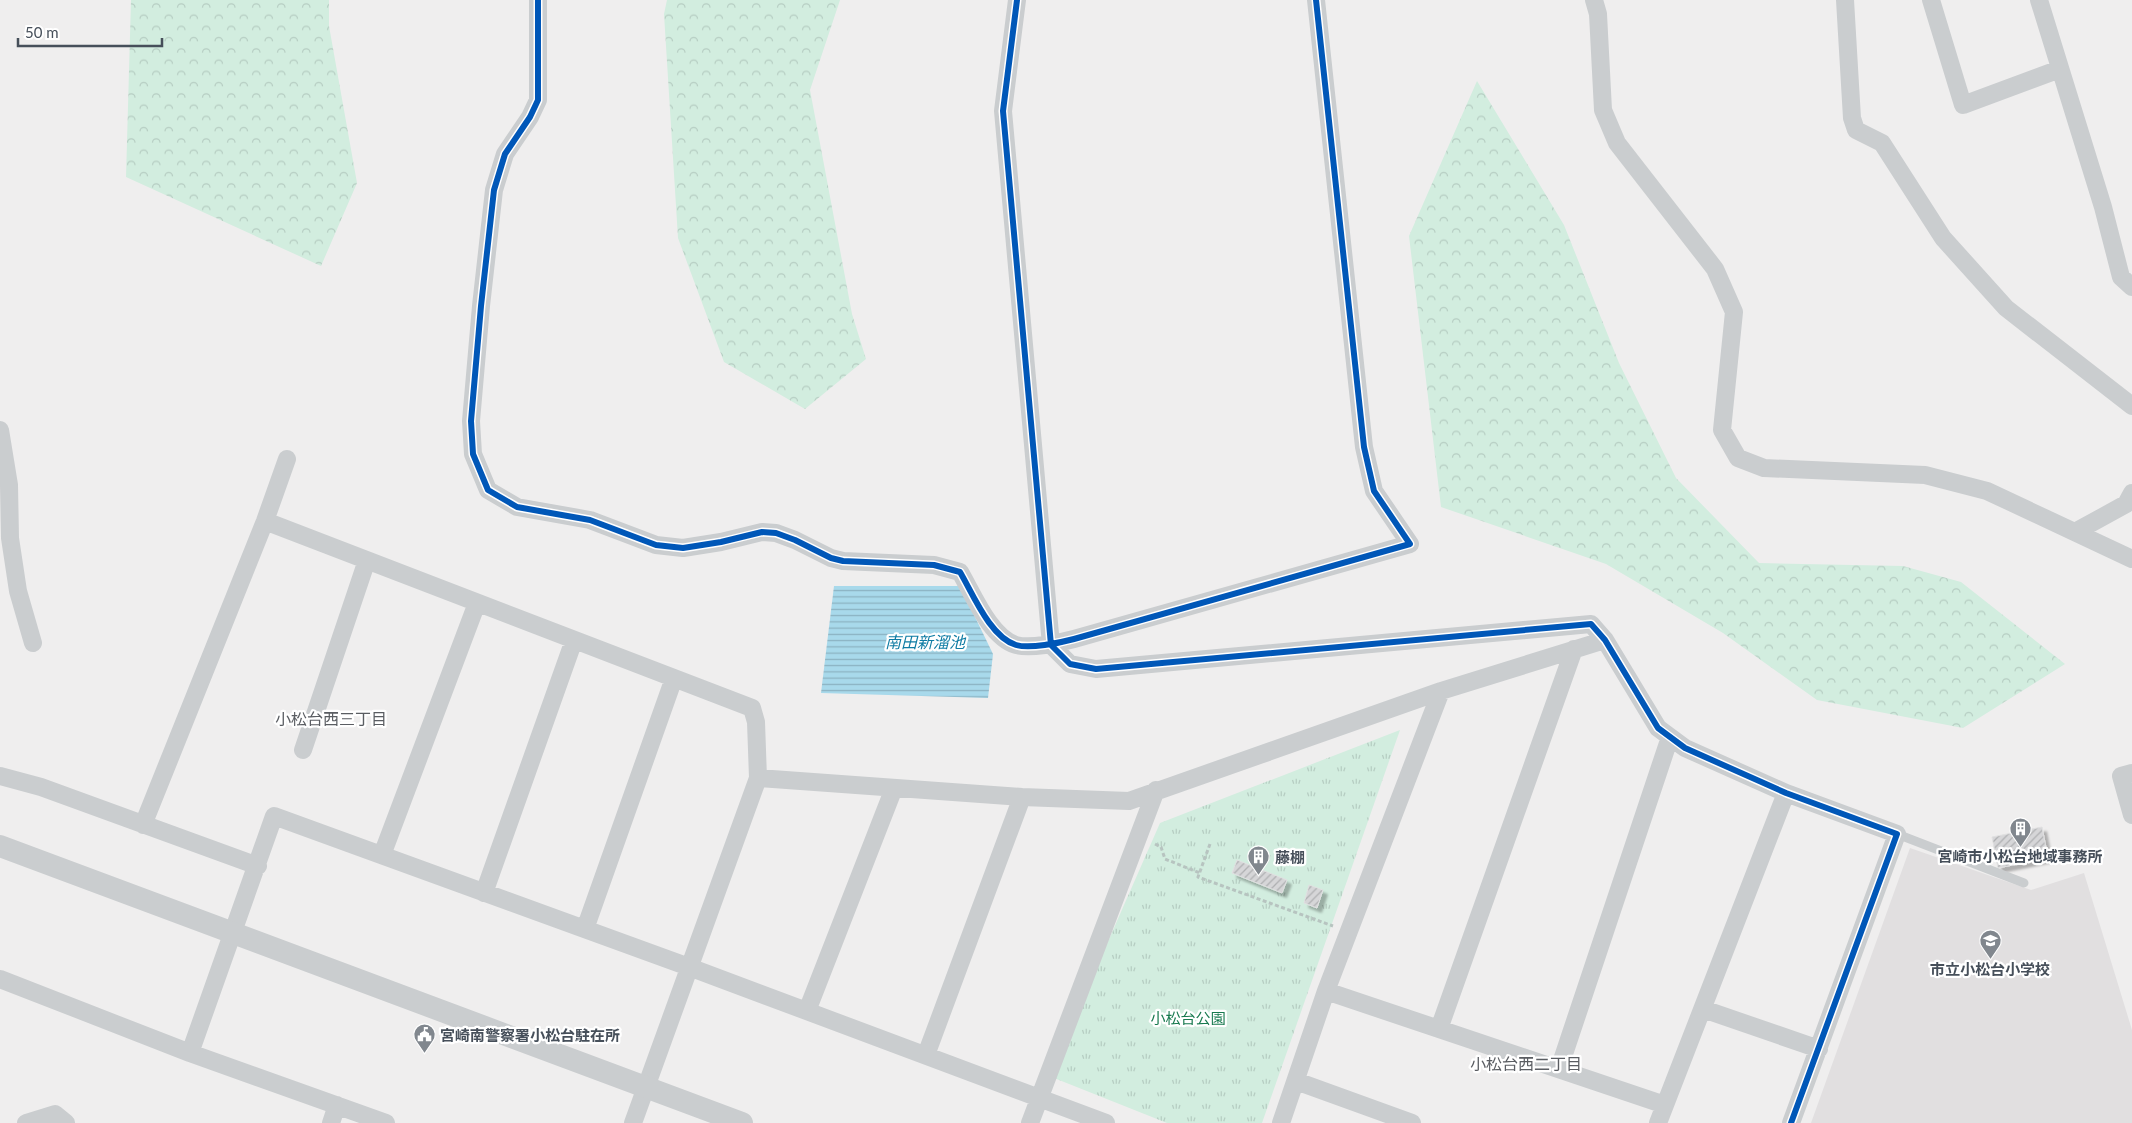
<svg xmlns="http://www.w3.org/2000/svg" width="2132" height="1123" font-family="Lato,'Noto Sans JP',sans-serif">
<style>
.education{fill:#e1dfe0}
.forest{fill:url(#forest-crowns)}
.park{fill:url(#park-tufts)}
.water{fill:url(#water-rules)}
.building{fill:url(#building-hatch);stroke:#e0e0e1;filter:url(#shadow)}
.lines{fill:none;stroke-linecap:round;stroke-linejoin:round}
.path{stroke:#b7c4c0;stroke-width:3;stroke-dasharray:4 2.5;stroke-linecap:butt}
.service{stroke:#cacdcf;stroke-width:9}
.minor{stroke:#cacdcf;stroke-width:18}
.tertiary{stroke:#cacdcf;stroke-width:22}
.cycleway-casing{stroke:#fff;stroke-width:9}
.cycleway{stroke:#0057b8;stroke-width:6}
.labels{text-anchor:middle;dominant-baseline:central;stroke-width:4.5;stroke-linejoin:round;paint-order:stroke}
.poi-label{font-size:15px;font-weight:bold;fill:#464f5a;stroke:#fff}
.park-label{font-size:15px;fill:#187a4f;stroke:#fff}
.water-label{font-size:16px;font-style:italic;fill:#0f7ca4;stroke:#fff}
.neighbourhood-label{font-size:16px;fill:#5a5d62;stroke:#fff}
</style>
<defs>
<pattern id="forest-crowns" width="20" height="18" patternUnits="userSpaceOnUse" patternTransform="scale(1.25)"><rect width="20" height="18" fill="#d2eddf"/><path d="M2 6a3 3 0 1 1 6 0M12 15a3 3 0 1 1 6 0" fill="none" stroke="#b6cdc2"/></pattern>
<pattern id="park-tufts" width="24" height="20" patternUnits="userSpaceOnUse" patternTransform="scale(1.25)"><rect width="24" height="20" fill="#d2eddf"/><path d="M3 7l-1-3M5 7V3M7 7l1-3M15 17l-1-3M17 17v-4M19 17l1-3" fill="none" stroke="#b6cdc2"/></pattern>
<pattern id="water-rules" width="6" height="5" patternUnits="userSpaceOnUse" patternTransform="scale(1.25)"><rect width="6" height="5" fill="#a8d9eb"/><path d="M0 2.5h6" fill="none" stroke="#8bb2c1"/></pattern>
<pattern id="building-hatch" width="6" height="6" patternUnits="userSpaceOnUse" patternTransform="scale(1.25)"><rect width="6" height="6" fill="#d6d6d8"/><path d="M-1 1l2-2M0 6l6-6M5 7l2-2" fill="none" stroke="#afb0b2"/></pattern>
<filter id="shadow"><feDropShadow dx="4.5" dy="4.5" stdDeviation="1" flood-color="#0004"/></filter>
</defs>
<rect width="100%" height="100%" fill="#efeeee"/>
<path class="education" d="M1910,848L2031,890L2084,873L2132,1030V1123H1811Z"/>
<path class="forest" d="M131,0H329V26L357,183L321,266L126,177Z
M667,0H840L810,90L852,314L866,359L805,409L724,362L678,238L664,14Z
M1477,81L1564,225L1619,363L1676,478L1759,563L1903,566L1961,582L2065,664L1963,728L1817,700L1723,633L1606,564L1441,507L1409,236Z"/>
<path class="park" d="M1400,730L1262,1123H1167L1049,1076L1160,823Z"/>
<path class="water" d="M834,586H960L993,654L988,698L821,693Z"/>
<path class="building" d="M2042,827L2048,858L1998,868L1992,837Z
M1237,860L1287,880L1282,893L1232,873Z
M1309,885L1323,890L1317,908L1304,903Z"/>
<g class="lines">
<path class="path" d="M1155,844L1161,847L1165,859L1200,873
M1210,844L1198,877L1333,926"/>
<path class="service" d="M1897,834L2024,883"/>
<path class="minor" d="M538,0V100L530,117L505,154L494,190L481,306L471,421L473,454L488,490L517,507L590,520L656,545L683,548L721,542L762,532L776,533L795,540L831,558L843,561L934,565L960,572C973,594 990,637 1016,645C1030,649 1059,643 1074,639L1410,544L1374,491L1364,447L1316,0
M1017,0L1003,111L1051,645L1070,664L1096,669L1591,624L1605,640L1658,728L1685,748L1786,793L1897,834L1791,1123
M1594,0L1598,14L1603,110L1617,143L1715,269L1734,312L1722,430L1738,458L1764,468L1925,475L1987,491L2132,559
M1845,0L1852,118L1856,130L1882,143L1943,238L2006,308L2132,406
M1931,0L1963,105L2060,69
M2039,0L2103,207L2121,277L2132,287
M0,430L9,485L10,538L18,591L33,643
M265,521L752,708L756,722L758,778L633,1123
M2075,532L2126,504L2132,493
M303,750L367,560
M2132,773L2121,776L2132,815
M0,776L41,787L258,866
M758,778L1022,797L1129,801L1441,691L1605,640
M143,825L265,521L287,459
M382,855L477,603
M484,893L574,640
M585,929L674,678
M0,979L190,1053L386,1123
M1326,991L1665,1105
M1703,1009L1819,1049
M807,1011L894,788
M1439,1029L1574,649
M190,1053L274,816L689,967L1106,1123
M926,1055L1022,797
M1559,1069L1670,737
M1296,1081L1412,1123
M26,1123L55,1114L66,1123
M331,1123L337,1105
M1030,1123L1156,790
M1281,1123L1326,991L1441,691
M1658,1123L1786,793"/>
<path class="tertiary" d="M0,846L742,1123"/>
<defs>
<path id="cycleway" d="M538,0V100L530,117L505,154L494,190L481,306L471,421L473,454L488,490L517,507L590,520L656,545L683,548L721,542L762,532L776,533L795,540L831,558L843,561L934,565L960,572C973,594 990,637 1016,645C1030,649 1059,643 1074,639L1410,544L1374,491L1364,447L1316,0
M1017,0L1003,111L1051,645L1070,664L1096,669L1591,624L1605,640L1658,728L1685,748L1786,793L1897,834L1791,1123"/>
</defs>
<use href="#cycleway" class="cycleway-casing"/>
<use href="#cycleway" class="cycleway"/>
</g>
<defs>
<symbol id="building-pin" viewBox="-11 -11 22 30"><path d="M0 17L-7.5 6A9.5 9.5 0 1 1 7.5 6Z" fill="#81878e" stroke="#fff"/><path d="M-4-6H4V6H1V3H-1V6H-4ZM-2.5-4.3h1.7v1.8h-1.7ZM.8-4.3h1.7v1.8H.8ZM-2.5-1h1.7V.8h-1.7ZM.8-1h1.7V.8H.8Z" fill="#fff"/></symbol>
<symbol id="school-pin" viewBox="-11 -11 22 30"><path d="M0 17L-7.5 6A9.5 9.5 0 1 1 7.5 6Z" fill="#81878e" stroke="#fff"/><path d="M0-5L7-2L0 1L-7-2ZM-4 1L0 2.5L4 1V4Q0 6-4 4Z" fill="#fff"/></symbol>
<symbol id="civic-pin" viewBox="-11 -11 22 30"><path d="M0 17L-7.5 6A9.5 9.5 0 1 1 7.5 6Z" fill="#81878e" stroke="#fff"/><path d="M-.6-6.5H3V-4.5H.6V-3L4-1V1h2V6H-6V1h2V-1L-.6-3ZM-1.2 2.5V6h2.4V2.5Z" fill="#fff"/></symbol>
</defs>
<g fill-rule="evenodd">
<use href="#building-pin" x="2008" y="816" width="25" height="34"/>
<use href="#building-pin" x="1246" y="844" width="25" height="34"/>
<use href="#school-pin" x="1978" y="928" width="25" height="34"/>
<use href="#civic-pin" x="412" y="1022" width="25" height="34"/>
</g>
<g class="labels">
<g class="poi-label">
<text x="2020" y="856">宮崎市小松台地域事務所</text>
<text x="1275" y="857" text-anchor="start">藤棚</text>
<text x="1990" y="969">市立小松台小学校</text>
<text x="440" y="1035" text-anchor="start">宮崎南警察署小松台駐在所</text>
</g>
<g class="park-label">
<text x="1188" y="1018">小松台公園</text>
</g>
<g class="water-label">
<text x="925" y="641">南田新溜池</text>
</g>
<g class="neighbourhood-label">
<text x="331" y="718">小松台西三丁目</text>
<text x="1526" y="1063">小松台西二丁目</text>
</g>
</g>
<path d="M18 38v8h144v-8" fill="none" stroke="#464f5a" stroke-width="2.5"/>
<text x="25" y="38" font-size="15" fill="#464f5a" stroke="#ffffff" stroke-width="4" paint-order="stroke">50 m</text>
</svg>
